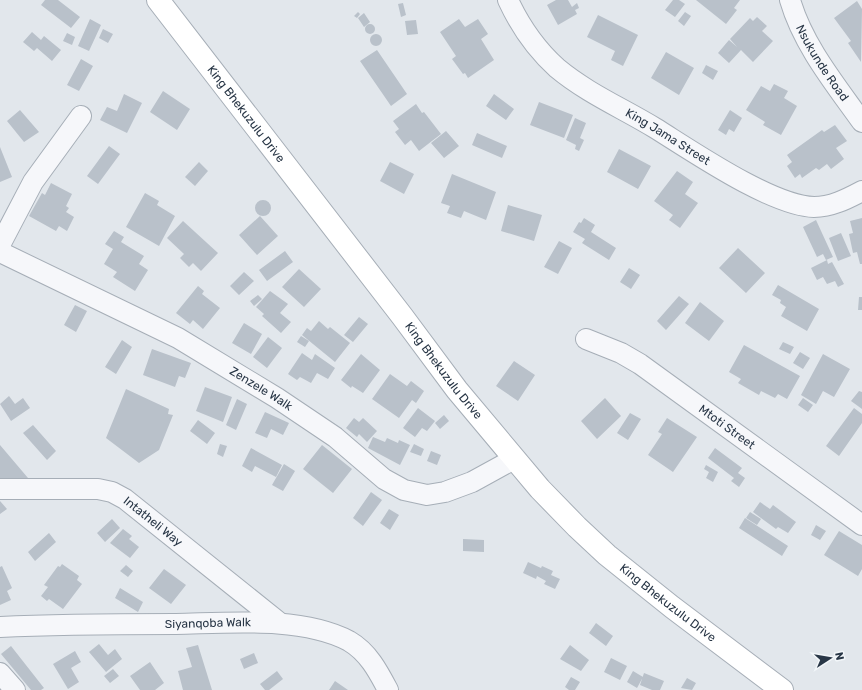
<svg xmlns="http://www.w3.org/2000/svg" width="862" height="690" font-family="Rubik,sans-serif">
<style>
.building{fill:#b9c1ca}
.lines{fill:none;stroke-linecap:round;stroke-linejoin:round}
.street-casing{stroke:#a6aeb7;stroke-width:22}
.secondary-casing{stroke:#a6aeb7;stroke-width:24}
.street{stroke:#f6f7fa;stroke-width:20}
.secondary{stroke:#fff;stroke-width:22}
.labels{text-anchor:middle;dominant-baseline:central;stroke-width:4;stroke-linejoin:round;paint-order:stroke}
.street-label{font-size:12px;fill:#283646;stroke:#f2f6f9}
</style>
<rect width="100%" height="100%" fill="#e2e7ec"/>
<path class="building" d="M45,0H58L80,17L71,28L41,5Z
M556,0H568L572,7L577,3L579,8L575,10L577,14L558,25L547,5Z
M673,0H679L685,4L675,17L665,10Z
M696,0H740L734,8L737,10L726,24Z
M857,1L862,9L861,62L848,43L851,41L834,18Z
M403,3L406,15L401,17L398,4Z
M358,12L360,14L357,18L354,16Z
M685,12L691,16L684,26L678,21Z
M364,13L370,22L364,27L358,18Z
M598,15L638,35L623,66L611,60L615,51L587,37Z
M757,17L767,26L762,31L773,41L753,62L741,50L729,63L718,53L729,40L737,47L730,39L750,18L753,21Z
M90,19L101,25L89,51L78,46Z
M459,19L465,27L478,19L488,34L481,39L494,60L468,78L465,73L463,74L452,59L456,56L440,32Z
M416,20L418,34L407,35L405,21Z
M365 29a5 5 0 1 1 10 0a5 5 0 1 1-10 0Z
M103,29L113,34L108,43L99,38Z
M32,32L41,40L44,36L61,50L52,61L37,48L34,51L23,42Z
M67,33L75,37L72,45L63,41Z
M370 40a6 6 0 1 1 12 0a6 6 0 1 1-12 0Z
M377,50L407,94L391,106L360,61Z
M666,52L694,68L679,95L651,78Z
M81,59L93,66L79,91L67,85Z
M706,65L718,71L713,80L702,73Z
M774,84L788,91L784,98L797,106L781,135L763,125L765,122L746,110L761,86L770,91Z
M163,91L190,109L177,130L150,112Z
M124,94L142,103L127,133L100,120L107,107L117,111Z
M494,94L514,109L506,120L486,106Z
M539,102L573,115L564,138L530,125Z
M416,104L422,113L424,112L441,134L419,151L411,140L405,145L395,132L399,129L393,121Z
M20,110L39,132L24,142L7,121Z
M730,110L742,118L734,132L729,129L726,135L718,130Z
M575,118L586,123L580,138L584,140L579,151L575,149L576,145L566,140Z
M835,125L847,141L836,148L844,159L831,169L827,164L819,170L816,168L802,178L800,174L795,178L787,166L792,162L787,155L822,130L824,132Z
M446,131L459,146L444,158L431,143Z
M477,133L507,146L502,158L472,145Z
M109,146L120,154L98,184L87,176Z
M0,147L12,177L0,182Z
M619,149L651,166L638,189L607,172Z
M199,162L208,171L195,186L185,177Z
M390,162L414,174L404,194L380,181Z
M677,171L693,182L685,194L698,203L680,228L669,220L673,215L654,201Z
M452,174L496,192L486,220L464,211L461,218L447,213L450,206L441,203Z
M51,183L72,194L66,206L69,208L66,212L74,217L67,231L59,226L56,231L29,216L42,193L45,195Z
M145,193L159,201L157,205L175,216L159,246L126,227Z
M255 208a8 8 0 1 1 16 0a8 8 0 1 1-16 0Z
M508,205L542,215L534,241L501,231Z
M260,216L278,236L257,255L239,235Z
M584,218L595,225L591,232L616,248L609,260L582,243L585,239L573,232L579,222L581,223Z
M862,218V264H860L857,252L853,253L849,234L853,233L850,221Z
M816,220L833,257L826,260L823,254L817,257L803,227Z
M183,221L218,253L201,271L193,263L189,267L180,258L184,254L167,238Z
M114,231L124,237L121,242L144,256L139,264L148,270L135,291L113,277L117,272L104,264L113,249L105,244Z
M841,233L851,256L838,261L829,238Z
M559,241L572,248L558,274L544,267Z
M738,248L765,273L746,293L719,268Z
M285,251L293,262L267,281L259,270Z
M827,260L828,264L832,262L844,284L838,287L835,281L827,284L823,277L817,280L811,268Z
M629,268L640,275L631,289L620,282Z
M299,269L321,289L304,307L282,287Z
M244,272L254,281L239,295L230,286Z
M778,285L819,309L807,331L781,316L786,307L780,303L781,300L772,295Z
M198,286L204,291L202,294L220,308L203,329L193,320L190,324L176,313Z
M270,291L288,304L280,313L291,322L281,333L262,316L264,314L256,307Z
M258,295L262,299L254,306L250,301Z
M679,296L689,304L666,330L657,321Z
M859,297H862V310H858Z
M700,302L724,321L709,341L685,323Z
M75,305L87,311L76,332L64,325Z
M359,317L368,324L353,342L344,335Z
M319,321L328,329L330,327L350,343L335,362L302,335L307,328L311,331Z
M244,323L262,334L251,354L232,343Z
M301,336L309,341L305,347L297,342Z
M268,337L282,348L267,368L253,357Z
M122,340L132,347L116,374L105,367Z
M783,342L794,347L790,354L779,349Z
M744,345L800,376L787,399L778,394L775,398L761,391L759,395L738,383L741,379L729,372Z
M152,349L191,363L185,378L179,376L175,387L143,375Z
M800,352L810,358L803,369L793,363Z
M302,353L312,360L315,354L335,368L328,379L317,373L311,383L300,377L297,380L288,374Z
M361,354L380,370L363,393L352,386L351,388L341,380Z
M823,354L850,369L834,397L823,391L816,404L801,395Z
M514,361L535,375L518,401L496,386Z
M390,374L407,386L411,381L424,391L416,403L412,400L399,418L372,399Z
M205,387L232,397L223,422L196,411Z
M126,389L169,409L168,414L173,415L159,450L139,463L106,438Z
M859,391L862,392V409L851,401Z
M9,396L15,404L23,398L30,408L11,421L0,404Z
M605,398L621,416L597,439L581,421Z
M803,398L813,405L808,412L798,405Z
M237,399L247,404L236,430L226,425Z
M418,408L435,421L427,431L422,428L415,437L403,428Z
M854,408L862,414V423L839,456L826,446Z
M265,412L289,423L283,435L271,429L267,438L255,433Z
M630,413L641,419L628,440L617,433Z
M444,415L449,421L440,429L435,423Z
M354,418L359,422L363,418L377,431L367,442L359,434L357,437L346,428Z
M667,418L697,437L673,472L648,455L662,434L658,432Z
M198,420L215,433L207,444L190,431Z
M33,425L56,451L47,460L23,433Z
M373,437L385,442L387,438L398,443L399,440L410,445L400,465L368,448Z
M220,444L227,446L223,457L217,454Z
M414,444L424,449L421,456L410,452Z
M0,445L28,478L0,481Z
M322,445L352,469L333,493L303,469Z
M251,448L282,465L276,477L255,466L252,472L242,466Z
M715,448L742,468L738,473L745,478L739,487L731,481L734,478L708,458Z
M431,451L441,455L437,465L427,461Z
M284,464L295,471L283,491L272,485Z
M706,465L718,472L713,482L706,478L709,472L704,469Z
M371,492L382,500L363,526L353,518Z
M0,501L7,509L0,514Z
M760,502L770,509L773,505L796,522L788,533L778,527L776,529L753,512Z
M389,509L399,515L390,530L380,523Z
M750,512L761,519L757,525L746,518Z
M745,518L788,546L782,556L739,528Z
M112,519L120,528L105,542L97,533Z
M816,525L826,531L820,540L811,535Z
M123,529L132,536L129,539L139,547L130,558L110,543Z
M839,531L862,545V569L858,576L824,555Z
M49,533L56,542L35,561L28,552Z
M463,539L484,540V552L463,551Z
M528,562L541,568L542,566L553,571L551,575L560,579L555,589L544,584L546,581L537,576L536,579L523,573Z
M62,564L79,576L77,580L82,584L63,609L49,599L47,601L41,596L48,587L44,585L58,566L60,567Z
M126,565L133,571L128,577L120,571Z
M2,566L12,588L7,591L11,600L0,605V567Z
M164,569L186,585L171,604L149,588Z
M120,588L143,602L138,612L115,598Z
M596,623L613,636L606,646L589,633Z
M99,644L108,655L115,649L122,659L106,672L89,652Z
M198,645L212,690H183L178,671L192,667L186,648Z
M570,645L589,660L581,671L560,659Z
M11,646L44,688L41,690H31L1,654Z
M75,651L81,662L71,668L79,682L68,689L53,664Z
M254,653L258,663L244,669L240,659Z
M611,658L627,666L620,680L604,672Z
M150,662L164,683L155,690H140L130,676Z
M113,669L119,676L110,683L104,676Z
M277,671L283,679L269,690H265L260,684Z
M633,671L643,677L637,688L627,682Z
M644,673L664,681L660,690H652L640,685Z
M571,677L580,682L575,690H569L565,687Z
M687,678L696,683L692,690L681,688Z
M335,681L348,690H329Z"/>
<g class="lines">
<defs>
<g id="street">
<path id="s1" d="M508,0C520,26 536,49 557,68C587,93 622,108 655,128C692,151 772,206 814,207C831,207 847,199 862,191"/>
<path id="s2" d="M790,0C803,45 835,84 862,122"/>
<path d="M0,245L33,182L81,116"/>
<path id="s3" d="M0,252L178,338L277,398L335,437L384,479L404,490L427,495L445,492L472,482L514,459"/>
<path id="s4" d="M586,339L621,353L640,364L862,525"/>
<path id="s5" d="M0,489H98L112,492L125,499L280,623"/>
<path id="s6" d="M0,627C59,624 117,624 176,624C228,623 302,616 349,641C368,652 378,671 388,690"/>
<path d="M0,673L15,690"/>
</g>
<g id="secondary">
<path id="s7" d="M158,0L402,316L457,390L540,489L577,527L607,555L672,607L782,690"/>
</g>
</defs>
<use href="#street" class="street-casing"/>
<use href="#secondary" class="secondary-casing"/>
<use href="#street" class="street"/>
<use href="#secondary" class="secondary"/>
</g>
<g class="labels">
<g class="street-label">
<text stroke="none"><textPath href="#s2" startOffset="71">Nsukunde Road</textPath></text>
<text stroke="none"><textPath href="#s7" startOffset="144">King Bhekuzulu Drive</textPath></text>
<text stroke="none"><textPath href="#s1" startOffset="215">King Jama Street</textPath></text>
<text stroke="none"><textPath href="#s7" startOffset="468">King Bhekuzulu Drive</textPath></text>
<text stroke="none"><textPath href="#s3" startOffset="295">Zenzele Walk</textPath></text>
<text stroke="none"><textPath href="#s4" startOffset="167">Mtoti Street</textPath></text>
<text stroke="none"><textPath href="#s5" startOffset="163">Intatheli Way</textPath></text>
<text stroke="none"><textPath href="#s7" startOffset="792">King Bhekuzulu Drive</textPath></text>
<text stroke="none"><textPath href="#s6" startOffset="208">Siyanqoba Walk</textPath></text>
</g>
</g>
<g transform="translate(830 658) rotate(78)" stroke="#f2f6f9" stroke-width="3" paint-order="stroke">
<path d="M0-3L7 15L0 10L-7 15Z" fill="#283646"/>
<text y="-6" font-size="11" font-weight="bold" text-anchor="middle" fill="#283646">N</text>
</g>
</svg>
